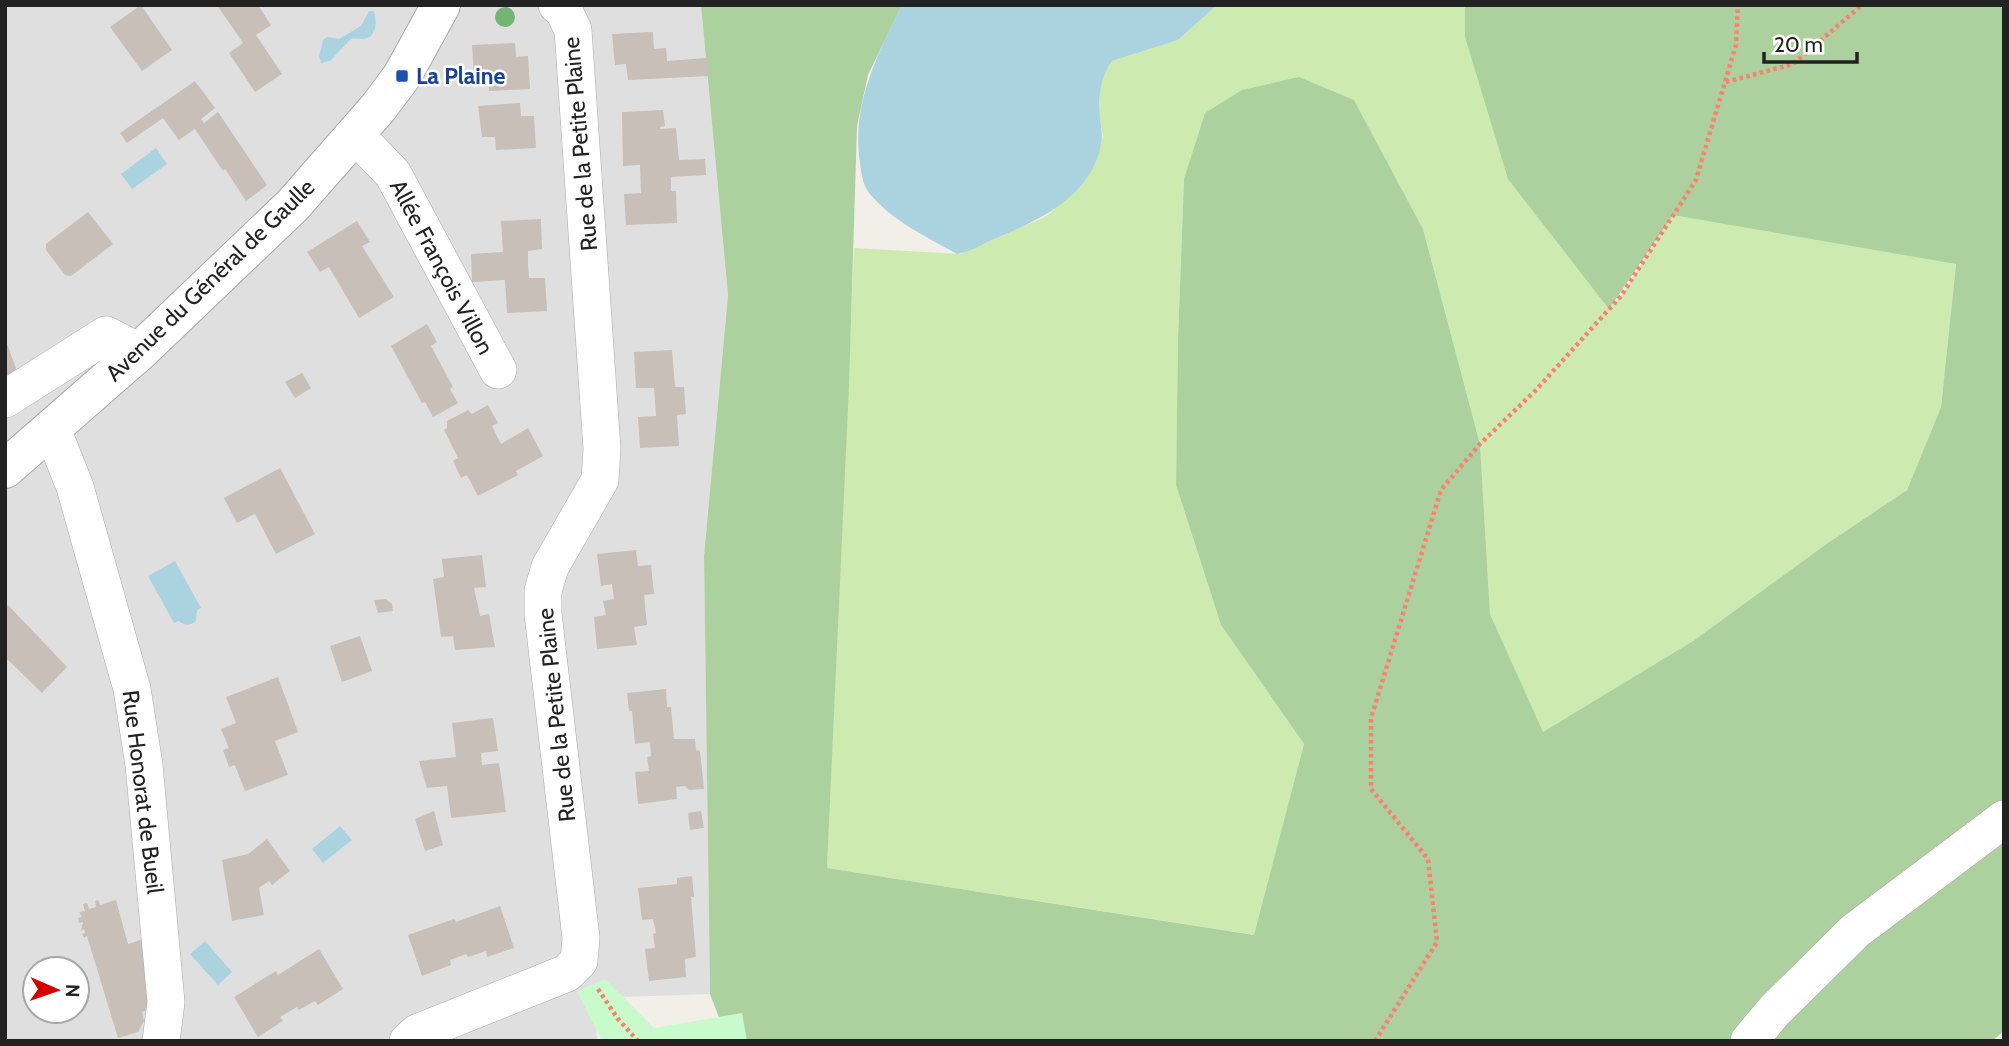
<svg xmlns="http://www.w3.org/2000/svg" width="2009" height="1046" font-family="Cabin,sans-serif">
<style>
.residential{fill:#e0dfdf;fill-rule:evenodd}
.grass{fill:#cdebb0}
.forest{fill:#add19e}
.park{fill:#c8facc}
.water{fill:#aad3df}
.building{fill:#c7bfb8}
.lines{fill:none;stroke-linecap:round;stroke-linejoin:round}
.minor-casing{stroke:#a9a9a9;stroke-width:38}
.tertiary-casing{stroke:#a9a9a9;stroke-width:40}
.path{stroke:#fa8072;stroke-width:4.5;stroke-dasharray:3.5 3.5;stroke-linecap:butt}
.minor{stroke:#fff;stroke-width:37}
.tertiary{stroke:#fff;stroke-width:38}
.tree{fill:#74b475}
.transit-dot{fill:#1a4fb4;stroke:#fff;stroke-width:2.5}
.labels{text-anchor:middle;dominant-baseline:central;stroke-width:5;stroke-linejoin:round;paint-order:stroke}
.transit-label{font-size:23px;font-weight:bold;fill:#164399;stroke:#fff;text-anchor:start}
.street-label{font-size:23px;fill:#222;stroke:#fff}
</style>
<rect width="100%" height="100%" fill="#f2efe9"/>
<path class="residential" d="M5,5H701L728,295L704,556L710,994L594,998L597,1041H5ZM35,969H77V1011H35Z"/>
<path class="grass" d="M1217,5H1465V37L1609,309L1621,296L1673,214L1956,263L1941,407L1907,490L1825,545L1693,641L1542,733L1490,614L1480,444L1423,229L1354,100L1184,179L1178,338L1176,485L1221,625L1304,744L1255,935L827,868L854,248L961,254L1047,216L1081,184L1103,136L1099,115L1100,86L1106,70L1112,61L1178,40Z"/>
<path class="forest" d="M701,5H902L868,75L857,126L849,385L827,868L1254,935L1304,744L1221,625L1176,485L1178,338L1184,179L1205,113L1242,90L1299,77L1354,100L1423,229L1480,444L1490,614L1543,732L1693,641L1825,545L1907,490L1941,407L1956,264L1673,215L1609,309L1508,179L1465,37V5H2004V1031L1992,1041H728L710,994L704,556L728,295Z"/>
<path class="park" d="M605,979L654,1028L742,1013L747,1041H602L577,991Z"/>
<path class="water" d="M902,5H1217L1178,40L1112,61C1100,78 1098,97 1100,118C1101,127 1103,135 1101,144C1092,197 1036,222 992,240C981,245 970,252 957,254C927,237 892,221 869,193C863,185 861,173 860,163C851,106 877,55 902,5Z
M369,11H374C377,20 377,39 363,39C359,39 355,38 351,39L330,61L321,63L319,57L323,40L327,37L339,39L361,26Z
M156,148L167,164L132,189L121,174Z
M175,561L201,608L197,610L196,621C190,626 185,626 179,621L174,623L148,576Z
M340,826L352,840L323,863L312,849Z
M205,941L232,972L218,985L190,954Z"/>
<path class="building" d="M141,5L172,50L142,71L110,27Z
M217,5H258L271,25L256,35L282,74L255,92L229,53L243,43Z
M653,32L654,49L666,48L667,61L707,58L709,76L628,80L626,64L615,65L612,34Z
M515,43L516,57L528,56L530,89L489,91V75L474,76L472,45Z
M195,81L215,108L201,119L204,123L218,112L267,185L246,201L225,169L223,171L195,129L179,140L163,118L127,143L120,133Z
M520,103L521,116H534L536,148L496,150L495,137H482L478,106Z
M663,110L665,126L660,127V129L676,128L679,160L705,159L706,175L671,177V191H676L677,223L626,225L624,194L641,193L640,165L623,166L622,112Z
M88,212L113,244L71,276L65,275L46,250V244Z
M541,219L542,249L528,251V264L529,278H545L547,311L507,313L505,280L472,282L471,254L503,252L501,221Z
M357,221L370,242L362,246L394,297L359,318L329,267L320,272L307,252Z
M427,324L437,342L431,346L453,387L450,389L458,403L433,417L425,402L422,403L391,346Z
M5,338L18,374L5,381Z
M672,350L675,387H684L686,414L677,415L679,446L640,448L638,417L656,416L655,401L654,388H636L634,352Z
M302,373L311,388L295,398L285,382Z
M488,405L498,423L492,426L501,444L528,428L543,456L516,471L518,475L478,496L467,475L461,478L453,461L458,458L444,430L447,428V421L468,410L472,414Z
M280,468L315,534L276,554L255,514L237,523L224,498Z
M636,550L638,566L651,565L654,594L644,595L647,625L634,627L637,645L597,649L594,617L606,615L603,601L614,599L612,584L601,586L597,554Z
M482,555L486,587L474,588L480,616L489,614L495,647L455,650L453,636L441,637L433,579L444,577L442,559Z
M386,599L392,604L393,611L378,613L374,600Z
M8,605L67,667L42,693L8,660L5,661V608Z
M360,636L372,671L342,682L330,646Z
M278,677L298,732L275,741L288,775L245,791L235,765L229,767L223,750L229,748L221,729L236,723L226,697Z
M666,689L667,707H671L674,739H695L696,750L700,751L704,789L689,790L685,786L676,787L677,799L638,804L635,772L649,771L647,757L651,756L650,742L635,744L632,711H629L627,693Z
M493,718L498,751L481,753L482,765L499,763L506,812L451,818L447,786L427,788L419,761L456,757L452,723Z
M434,811L443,845L425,851L415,819Z
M701,811L704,828L690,830L688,813Z
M267,839L290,871L272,885L269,881L259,888L264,915L232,921L222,860L248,854Z
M692,876L694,897H691L696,957L685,959L686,977L649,981L645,949L655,948L653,934L656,933L653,919L642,920L638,888L677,884V878Z
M98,900L100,905L116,900L128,944L144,939L156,1007L142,1012L144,1021L138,1032L118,1038L87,936L84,938L82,934L85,933L84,929L81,931L83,922L79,923L78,918L82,917L79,912L85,911L83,904L87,903L89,909L96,907L95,901Z
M500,906L514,948L487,957L486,951L468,957L466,954L450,960L451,965L422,976L408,935L454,919L456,922Z
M319,949L343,989L318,1005L315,1001L299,1010L297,1007L280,1017L283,1021L258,1037L234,997L276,971L278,975Z"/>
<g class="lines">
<defs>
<path id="minor" d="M352,137L369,149L393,174L498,370
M5,399L106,335L139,352
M52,429L75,487L132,689L144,765L166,1002L161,1041
M408,1041L417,1033L567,973L579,961L581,938L543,614V591L550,567L600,480L602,449L573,30L564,11L557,5
M1749,1041L1774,1011L1855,931L2004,819"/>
<path id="tertiary" d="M5,469L139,352L293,205L378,108L402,76L441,5"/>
</defs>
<use href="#minor" class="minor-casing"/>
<use href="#tertiary" class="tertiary-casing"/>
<path class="path" d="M1726,82L1793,64L1862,5
M598,989L618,1019L638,1041
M1375,1041L1437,942L1428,859L1371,789V718L1441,490L1480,444L1536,390L1621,296L1696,180L1736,45L1738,5"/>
<use href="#minor" class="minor"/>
<use href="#tertiary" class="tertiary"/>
</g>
<circle class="tree" cx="505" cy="17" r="10"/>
<rect class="transit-dot" x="395" y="69" width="14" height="14" rx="3.5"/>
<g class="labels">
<g class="transit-label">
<text x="416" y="76">La Plaine</text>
</g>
<g class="street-label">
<text transform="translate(580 144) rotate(-95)">Rue de la Petite Plaine</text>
<text transform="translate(442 267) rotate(62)">Allée François Villon</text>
<text transform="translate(210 280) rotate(-44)">Avenue du Général de Gaulle</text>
<text transform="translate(556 715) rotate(-96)">Rue de la Petite Plaine</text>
<text transform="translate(143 792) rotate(83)">Rue Honorat de Bueil</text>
</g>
</g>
<rect width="2009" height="1046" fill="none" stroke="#222222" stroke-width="14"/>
<g transform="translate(56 990) rotate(92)"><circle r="33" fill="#ffffff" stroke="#a7a7a7" stroke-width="2"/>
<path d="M0-5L12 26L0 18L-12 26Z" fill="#d40000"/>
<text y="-10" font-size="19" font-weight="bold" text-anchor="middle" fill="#222222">N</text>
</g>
<path d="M1764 52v10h93v-10" fill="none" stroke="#222222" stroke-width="3.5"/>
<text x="1774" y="52" font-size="21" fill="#222222" stroke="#ffffff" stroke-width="5" paint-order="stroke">20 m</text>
</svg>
